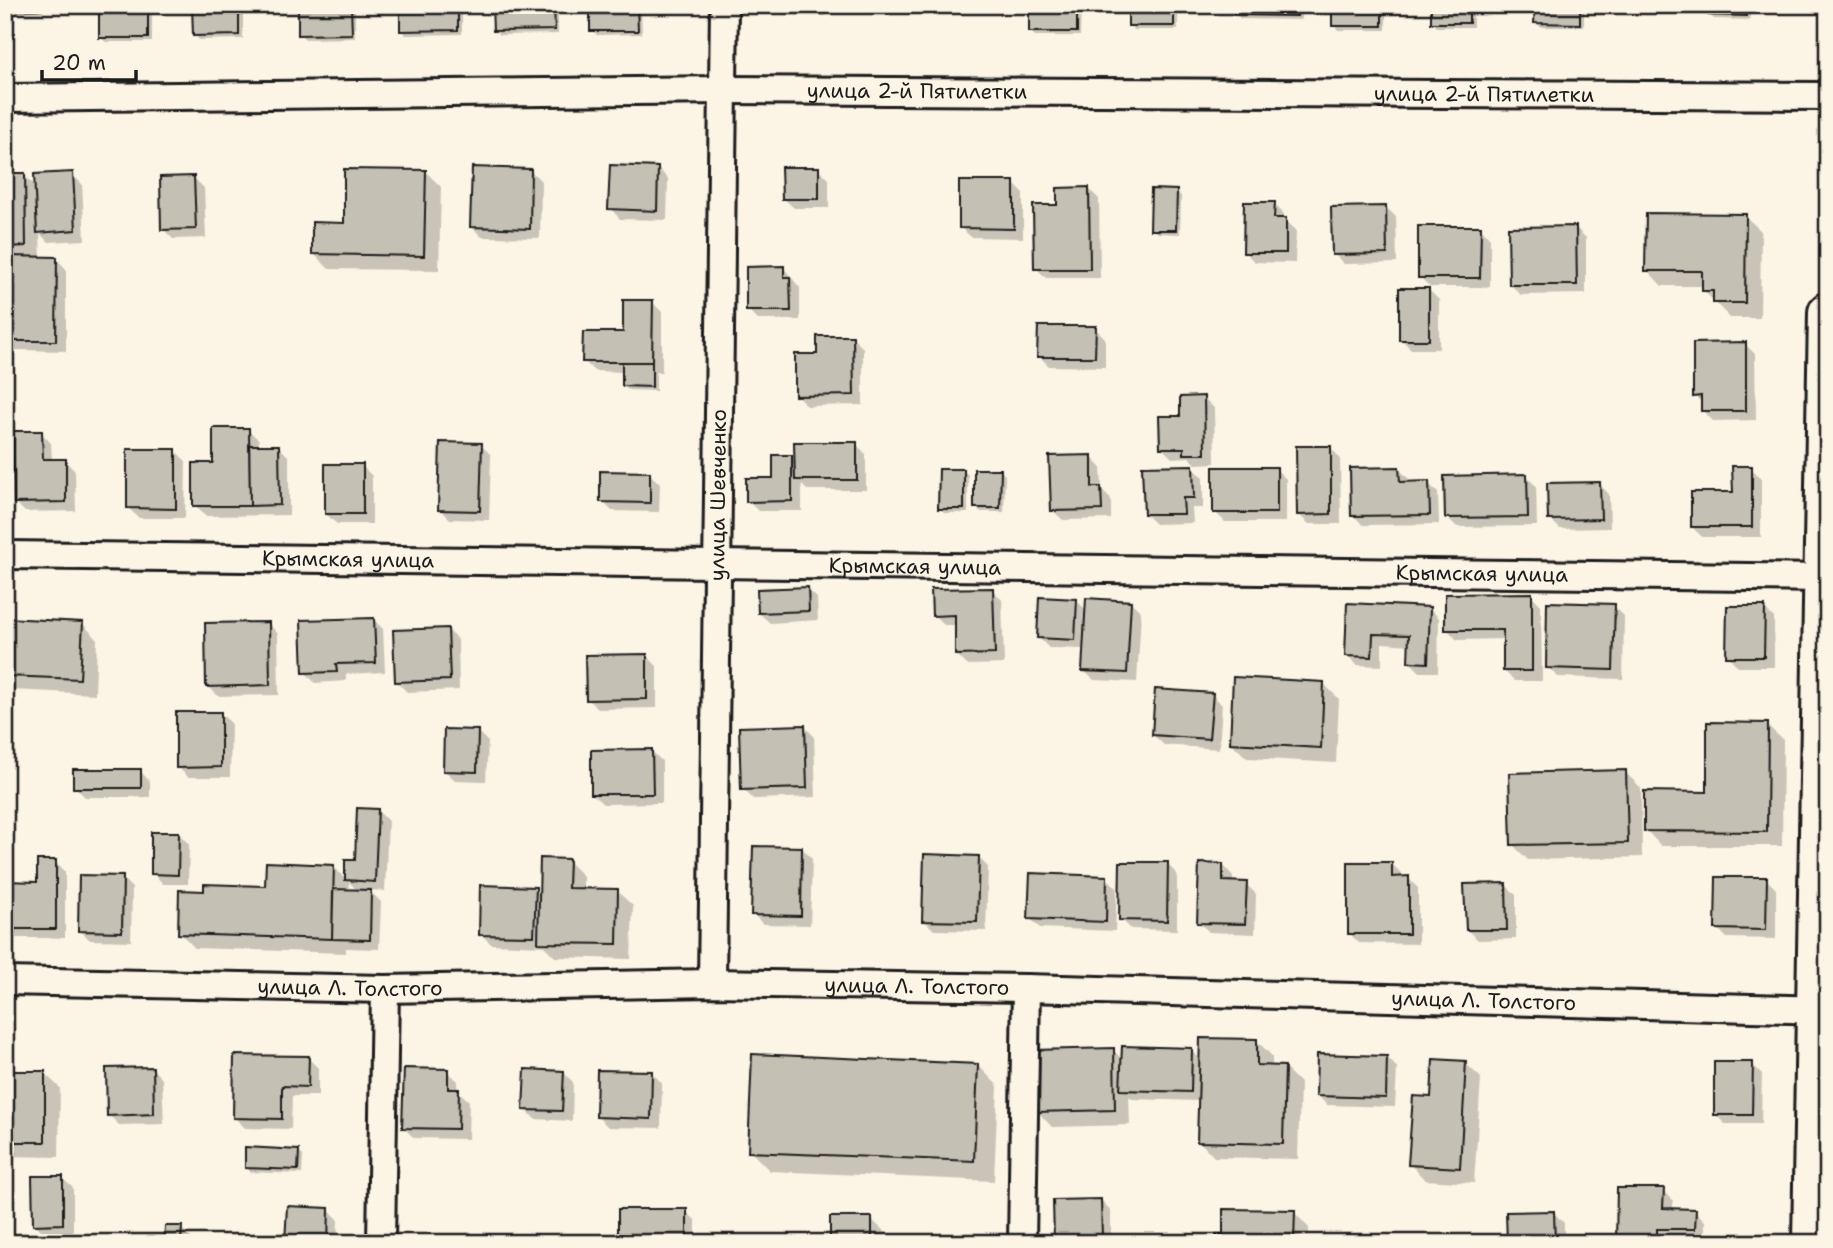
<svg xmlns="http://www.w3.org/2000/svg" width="1833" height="1248" font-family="'Shantell Sans',sans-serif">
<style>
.shadow{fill:#0003;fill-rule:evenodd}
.building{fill:#c4c0b3;stroke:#1c1c1c;stroke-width:2}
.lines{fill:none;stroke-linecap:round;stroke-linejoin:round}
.minor-casing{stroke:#1c1c1c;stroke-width:32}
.secondary-casing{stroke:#1c1c1c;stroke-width:44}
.minor{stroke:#fcf5e5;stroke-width:26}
.secondary{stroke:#fcf5e5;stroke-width:38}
.labels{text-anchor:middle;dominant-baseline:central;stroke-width:5;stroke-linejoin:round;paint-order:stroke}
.street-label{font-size:21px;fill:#1c1c1c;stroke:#fcf5e5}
</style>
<rect width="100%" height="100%" fill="#fcf5e5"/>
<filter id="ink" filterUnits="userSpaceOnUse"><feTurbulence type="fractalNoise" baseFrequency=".0143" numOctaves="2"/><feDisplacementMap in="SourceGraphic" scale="14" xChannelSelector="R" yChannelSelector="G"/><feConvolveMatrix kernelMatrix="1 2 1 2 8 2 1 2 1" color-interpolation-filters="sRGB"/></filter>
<g filter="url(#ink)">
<path class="shadow" d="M5,5H43V13L5,14Z
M100,5H148L152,9V42H106L101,38Z
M194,5H243V39L199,40L195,35Z
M300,5H355V38L305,39L300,34Z
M401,5H462V34L406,35L402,31Z
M494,5H558V34L499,35L495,31Z
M592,5H641L642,34L597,35L592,30Z
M780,5H826V16L785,15L780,11Z
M1030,5H1081L1080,36H1035L1030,31Z
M1130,5H1178V30H1134L1130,25Z
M1236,5H1301V20L1241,19L1236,15Z
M1334,5H1386V30H1338L1334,25Z
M1433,5H1473V27H1437L1432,22Z
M1536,5H1584V27H1541L1536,23Z
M1709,5H1750V20L1714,19L1709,15Z
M658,168L668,179L667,220L620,219L610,208Z
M818,169L829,179V208H794L783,198Z
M425,171L441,187L439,270L329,269L313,253L345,225Z
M531,171L541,181L540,238L482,237L472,227Z
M72,174L82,184L85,240L49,242L40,234L41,258H56L66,269V351L16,350L6,340L5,175H24L36,187Z
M194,178L204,188L206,238L173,239L163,229Z
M1013,183L1023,193V238L971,237L960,227Z
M1089,189L1099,199L1100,278H1046L1036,268L1059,207Z
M1176,191L1181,196L1180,234L1157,233L1152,229Z
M1274,204L1284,214V220L1296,230L1295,263L1255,262L1244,252Z
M1386,207L1396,217L1397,263L1344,264L1334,254Z
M1745,216L1761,231L1760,318H1730L1704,291V286H1662L1647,270Z
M1480,227L1490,238V287H1430L1420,277Z
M1576,228L1586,238V294L1521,295L1510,284Z
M784,268L800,288V320H758L748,310Z
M1429,290L1439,300V349H1411L1401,339Z
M652,302L662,312V372H656V391L628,390L624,386V372L594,371L584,361L624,334Z
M1095,328L1105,338V367L1049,366L1039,356Z
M853,338L863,348V405L807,406L797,395L819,356Z
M1745,344L1755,354L1756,420L1713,421L1703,411L1702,403L1695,396Z
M1204,398L1214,408L1215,463L1196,464L1189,457L1172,458L1162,448L1182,417Z
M248,430L259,440L258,447H279L289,457V515L205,516L195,505L215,464Z
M41,433L51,443L52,461H65L75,471L76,511L25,512L15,502Z
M856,444L866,454V490H807L802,485V511H758L748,501L775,480L791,457L796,462Z
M481,445L491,455L489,520L450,519L440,509Z
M1330,447L1340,458L1341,524H1309L1298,514Z
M175,451L186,461L185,518H139L128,508Z
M1091,457L1101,467L1102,490L1111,499V519L1063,520L1052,510Z
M362,466L372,476V524H337L326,514Z
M1192,467L1203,477V508H1192L1193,523L1155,524L1145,514Z
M1751,468L1761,478V537H1702L1692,527L1734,494Z
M1276,469L1286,479V522H1225L1215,512Z
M1399,469L1409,479V484L1428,483L1438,493L1439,524L1363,525L1353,515Z
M1000,470L1005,475L1004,512H981L976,508Z
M964,471L968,475V513H945L940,508Z
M650,474L660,484L659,512L612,511L602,501Z
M1526,476L1536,486L1537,526L1457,527L1447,517Z
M1599,484L1609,494L1610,528L1560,529L1550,519Z
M807,588L817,598L818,620L770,623L759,613Z
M992,589L1002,600L1004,664L967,665L957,655V625H944L934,615Z
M1531,595L1541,605L1542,681H1515L1504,671L1505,639L1457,640L1447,629Z
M1076,600L1087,611L1131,602L1141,612L1137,682L1094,680L1083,670L1085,649L1049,648L1039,638Z
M1349,605L1429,608L1439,618L1438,672H1420L1410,662L1411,645L1382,643V666L1357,665L1347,655Z
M1614,606L1624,616L1623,679L1558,677L1548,667Z
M1764,608L1774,618V667H1738L1728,656Z
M373,619L383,629L385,672L346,674V681L315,683L305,672Z
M5,620L82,623L97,639L95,694L11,690L5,684Z
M268,623L278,634L279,695L218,696L208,686Z
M448,630L458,640L459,690L407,692L396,681Z
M647,656L657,666V708L598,709L588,699Z
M1324,684L1339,699L1336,763L1247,758L1231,743Z
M1212,694L1222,705L1219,749L1164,745L1153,735Z
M220,713L231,723L230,777H188L178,767Z
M1767,725L1783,740L1782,846H1661L1646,830L1708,793Z
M804,726L814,736L816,797L753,799L743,789Z
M478,732L488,742L486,781L455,780L444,770Z
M651,751L662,761V803L603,804L592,794Z
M140,771L150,781V797H85L75,787Z
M1625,772L1641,788L1642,857L1528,860L1513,845Z
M378,811L388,821L385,891L369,890L381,902L379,949L346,948V953L195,948L180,933L205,892L267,888L333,866L346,880ZM349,882L358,891H348Z
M179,834L189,844L188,884H163L153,873Z
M802,848L812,859L810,925L763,924L753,914Z
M978,857L988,867L986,931L934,930L924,920Z
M568,861L583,876V890L617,891L633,906L631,959L555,957L544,946L491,944L481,934L535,889L541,895Z
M55,862L65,872V938H5V883H38Z
M1167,864L1177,874V930L1131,929L1121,919Z
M1392,864L1402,874V878H1408L1418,888V944L1359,943L1349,933Z
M1223,865L1233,876V883L1246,884L1256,894L1255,934L1209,932L1199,922Z
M122,878L132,888L131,941L90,940L80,930Z
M1107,878L1117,888L1115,931L1040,928L1030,918Z
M1766,879L1776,889V939L1727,938L1717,928Z
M1506,885L1516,895V939L1478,940L1467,930Z
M1257,1041L1272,1056V1067L1285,1068L1300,1083L1298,1159L1214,1157L1199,1141L1200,1101L1132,1099L1129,1096L1130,1125L1052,1127L1037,1111L1113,1050L1123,1060L1191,1050L1201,1060Z
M1387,1057L1397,1068L1395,1107L1327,1105L1317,1095Z
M308,1058L318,1068V1096H292L291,1129L245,1128L235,1118Z
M1465,1063L1481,1078L1474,1183L1425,1180L1410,1164L1433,1099Z
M1752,1064L1762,1074L1761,1124H1725L1715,1114Z
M978,1065L998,1086L994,1181L770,1171L750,1151Z
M152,1068L162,1079L164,1124L119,1125L109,1115Z
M447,1071L458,1081L457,1090L469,1101L468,1139L414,1138L403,1127Z
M5,1072L44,1073L60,1088L59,1157L5,1156Z
M563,1072L573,1082L572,1121L535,1119L525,1109Z
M652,1073L662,1083L661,1128L608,1127L598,1117Z
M298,1151L303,1156L302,1174L251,1172L246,1167Z
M62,1178L73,1188V1234H45L35,1224Z
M1663,1190L1673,1200V1210L1695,1211L1705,1221V1239L1666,1238V1243H1618Z
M1101,1200L1111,1211V1243H1060L1055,1238Z
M328,1209L338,1219L337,1243H287Z
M686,1211L696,1221V1243H620Z
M1294,1212L1309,1228V1243H1218Z
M1554,1213L1564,1223V1243H1509Z
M871,1219L887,1234V1243H832Z
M181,1228L191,1238V1243H166Z"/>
<path class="building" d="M5,5H39V9L5,10Z
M99,5H148V38H99Z
M192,5H239V35L193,36Z
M298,5H351L352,34L298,35Z
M400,5H458V30L400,31Z
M492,5H554L555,30L493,31Z
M590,5H637L638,31H590Z
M778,5H822V12H778Z
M1029,5H1077V32H1029Z
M1128,5H1174V26H1128Z
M1234,5H1297V16L1234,15Z
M1332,5H1382V26H1332Z
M1431,5H1469V23H1431Z
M1535,5H1580V24L1534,23Z
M1708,5H1746V16L1708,15Z
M610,165L658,167L657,211L608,209Z
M472,167L531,169L530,229L470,227Z
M781,167H819V199H782Z
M344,169L426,170L424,256L312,254V222L344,223Z
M73,172L76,230L37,233L34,174Z
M5,173H25L26,246L5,247Z
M194,176L196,229L161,230L160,177Z
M959,181H1014V229L959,228Z
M1089,187L1090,269H1034L1033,205H1057V188Z
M1151,189L1177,190L1176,230H1150Z
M1244,202H1275L1274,218H1286V253H1243Z
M1386,206L1387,254L1332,255L1331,207Z
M1646,213L1746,214L1745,303H1713V291H1702V271H1645Z
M1418,226H1481L1480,278H1418Z
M1576,226L1577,285H1509L1508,227Z
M6,256L57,257L56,341H5Z
M784,266V277H790L791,311H746V267Z
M1399,288H1429V340H1399Z
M623,300H653L652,362H582L583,332H623Z
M1038,326H1096L1095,357H1037Z
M817,336H853L854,395L795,396V354H817Z
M1746,342V411H1701V396L1693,397V343Z
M622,362H652V387L622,386Z
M1204,396L1205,454H1184V448H1160L1159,416H1180V397Z
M213,428H249L250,506H193V463H213Z
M13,431H42L43,459H66V502L14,503Z
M440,442L482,443L480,511L438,510Z
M794,442H857V480H795Z
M249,445H279L280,505L250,506Z
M1296,446H1331V514L1297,515Z
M127,449H176V509L127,508Z
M773,455H792V501L746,502V478H773Z
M1092,455V487H1101L1102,510L1051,511L1049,456Z
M325,464H363V514H325Z
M1193,465L1194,498H1183L1184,514H1144L1142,466Z
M1732,466H1752V527H1691V492H1733Z
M1213,467H1277V513H1213Z
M1399,467L1400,482L1429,481L1430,515L1351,516L1350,468Z
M939,469H964V509H938Z
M974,469H1001L1000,508H974Z
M600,471L650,472V503L600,502Z
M1527,474L1528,517L1445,518L1444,476Z
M1600,482L1601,519L1548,520L1547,483Z
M808,587L809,611L758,613L757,589Z
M993,588L995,654L955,655V615L932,616L931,589Z
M1532,593V671H1503V630H1445V594Z
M1039,597L1077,599L1075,640L1037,638Z
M1086,598L1131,601L1127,673L1082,671Z
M1547,602L1615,604L1613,670L1546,668Z
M1347,603L1430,607L1428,663L1408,662L1409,635L1373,634L1372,657L1345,656Z
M1727,606H1765L1764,657H1726Z
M5,618L83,622L80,679L5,676Z
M374,618L376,663L336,664L337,672L303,673L301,620Z
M269,622L270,685L206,687L205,623Z
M448,628L450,680L395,682L393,630Z
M647,654V699L586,700L585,655Z
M1233,677L1324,682L1321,748L1230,743Z
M1155,689L1213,693L1209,739L1152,735Z
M176,712H221V767L176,768Z
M1707,722L1768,723L1767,832L1644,831V791L1707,792Z
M805,725L807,788L741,790L739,727Z
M444,729L478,730L477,772L443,771Z
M652,749L653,794H591V750Z
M73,769H141V788H73Z
M1626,770L1628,843L1511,845L1509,773Z
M357,808L378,809L375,882L345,880V860H355Z
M151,832H179L178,875L151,874Z
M753,846L802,847L801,916L751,915Z
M924,854L979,856L977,922L922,921Z
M540,858L569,859L568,888L618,889L617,944L538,943Z
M37,860H56V929H5V881L37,882Z
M266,862L334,865L332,939L178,934L179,890L204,891V884L265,886Z
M1120,862H1168L1167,921L1119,920Z
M1348,862H1392V877L1409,876V934H1348Z
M1199,863L1223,864V881L1247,882L1245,924L1197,923Z
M1030,873L1107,876L1106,922L1028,919Z
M79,875L123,876L122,932L78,931Z
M1716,877H1767L1766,930L1715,929Z
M1506,883L1507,930H1466L1464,884Z
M480,885L536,887L534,936L479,935Z
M333,889L371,890L370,940L332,939Z
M1200,1038L1257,1039V1065L1285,1066L1283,1144L1197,1142Z
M1122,1046L1192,1048L1191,1092L1120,1090Z
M1114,1048L1115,1110L1035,1112L1033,1050Z
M752,1054L978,1064L974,1161L748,1152Z
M1317,1054L1387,1056L1386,1098L1316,1096Z
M234,1055L309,1056L308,1087L282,1086V1119L233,1118Z
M1433,1059L1466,1061L1460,1168L1408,1165L1413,1096L1431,1097Z
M1714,1062H1753L1752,1115H1714Z
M153,1067L154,1114L107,1116L106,1068Z
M404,1068L448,1069V1089H459L458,1129L402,1128Z
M525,1069L564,1071L562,1111L523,1110Z
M597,1070L652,1071L651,1119L596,1117Z
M5,1071H45V1142H5Z
M245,1147L299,1150L298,1170L245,1168Z
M32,1176H63V1224L33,1225Z
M1617,1188H1664L1663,1208L1696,1209L1695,1229H1657V1243H1616Z
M1101,1199L1102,1237L1054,1239L1053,1200Z
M287,1206L329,1208L328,1243H285Z
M618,1209H687V1243H618Z
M1223,1209L1295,1210L1294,1243H1216V1234H1223Z
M1554,1211L1555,1243H1507L1506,1212Z
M830,1217H872V1243H830Z
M165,1226H182L181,1243H164Z"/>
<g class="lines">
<defs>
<g id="minor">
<path id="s1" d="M5,98L723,90L1828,96"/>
<path id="s2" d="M5,555L1823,578"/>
<path id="s3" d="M5,981L385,989L712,983L1026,988L1828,1010"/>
<path id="s4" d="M712,983L724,5"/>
<path d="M381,1243L385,989"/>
<path d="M1022,1243L1026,988"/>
</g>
<path id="secondary" d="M1812,1243L1828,312"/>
</defs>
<use href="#minor" class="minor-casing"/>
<use href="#secondary" class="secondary-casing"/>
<use href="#minor" class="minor"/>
<use href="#secondary" class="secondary"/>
</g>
</g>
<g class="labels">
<g class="street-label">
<text stroke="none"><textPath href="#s1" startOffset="912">улица 2-й Пятилетки</textPath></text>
<text stroke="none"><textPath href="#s1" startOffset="1479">улица 2-й Пятилетки</textPath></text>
<text stroke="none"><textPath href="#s4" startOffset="488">улица Шевченко</textPath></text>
<text stroke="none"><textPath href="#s2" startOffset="343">Крымская улица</textPath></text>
<text stroke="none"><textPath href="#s2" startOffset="910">Крымская улица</textPath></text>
<text stroke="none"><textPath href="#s2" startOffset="1477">Крымская улица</textPath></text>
<text stroke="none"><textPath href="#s3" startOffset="912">улица Л. Толстого</textPath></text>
<text stroke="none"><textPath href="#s3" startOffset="345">улица Л. Толстого</textPath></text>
<text stroke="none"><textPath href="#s3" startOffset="1479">улица Л. Толстого</textPath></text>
</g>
</g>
<rect width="1833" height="1248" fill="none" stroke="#fcf5e5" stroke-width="28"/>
<rect x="14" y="14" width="1805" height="1220" fill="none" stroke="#1c1c1c" stroke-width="2.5" filter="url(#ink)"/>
<path d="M42 70v10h94v-10" fill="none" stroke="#1c1c1c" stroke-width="3.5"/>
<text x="52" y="70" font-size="21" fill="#1c1c1c" stroke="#fcf5e5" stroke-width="5" paint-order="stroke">20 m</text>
</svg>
